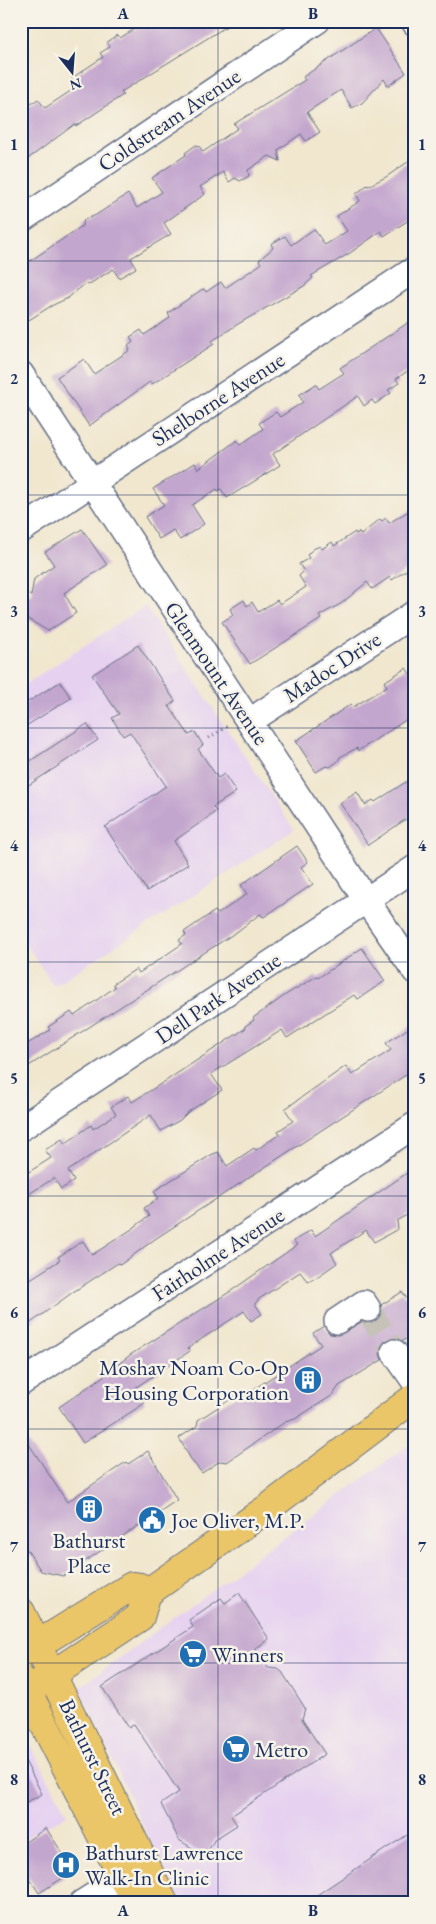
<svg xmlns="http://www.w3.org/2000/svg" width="436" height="1924" font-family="'EB Garamond',serif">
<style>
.built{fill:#e6d2f0}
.building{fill:#c3a6ce}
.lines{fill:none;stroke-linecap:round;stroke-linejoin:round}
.minor-tunnel{stroke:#c6c2b8;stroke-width:25;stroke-dasharray:25 12;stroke-linecap:butt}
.minor-casing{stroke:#666f86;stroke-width:28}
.major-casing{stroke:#666f86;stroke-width:30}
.path{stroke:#666f86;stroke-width:3;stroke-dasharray:1 4;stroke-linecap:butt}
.minor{stroke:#fff;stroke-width:25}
.major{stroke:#eac669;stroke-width:28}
.grid{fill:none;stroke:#1b2f5e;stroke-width:1;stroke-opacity:0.55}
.labels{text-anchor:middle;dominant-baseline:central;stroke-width:5;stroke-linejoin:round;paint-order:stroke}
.street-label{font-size:22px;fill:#1b2f5e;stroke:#f7f3e8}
.poi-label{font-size:22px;fill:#1b2f5e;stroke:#f7f3e8;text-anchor:start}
.neatline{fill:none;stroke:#1b2f5e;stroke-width:2}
.grid-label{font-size:16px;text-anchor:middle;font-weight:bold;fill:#1b2f5e}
</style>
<rect width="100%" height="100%" fill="#f7f3e8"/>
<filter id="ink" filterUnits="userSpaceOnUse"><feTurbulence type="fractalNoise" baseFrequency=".02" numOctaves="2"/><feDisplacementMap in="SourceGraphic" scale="10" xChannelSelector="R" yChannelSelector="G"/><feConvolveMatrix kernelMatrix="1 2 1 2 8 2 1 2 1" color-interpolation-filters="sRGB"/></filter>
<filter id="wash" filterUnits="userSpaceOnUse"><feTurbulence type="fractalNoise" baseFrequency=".0096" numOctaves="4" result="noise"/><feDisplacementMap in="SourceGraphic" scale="20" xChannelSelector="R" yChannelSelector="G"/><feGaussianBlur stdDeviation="1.12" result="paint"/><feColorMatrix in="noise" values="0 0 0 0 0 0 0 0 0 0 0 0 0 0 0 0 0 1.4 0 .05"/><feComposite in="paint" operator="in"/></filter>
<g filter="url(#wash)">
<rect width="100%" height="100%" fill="#f1e7cf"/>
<path class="built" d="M145,606L294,830L54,986L21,937V687Z
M415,1440V1903H179L79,1688Z
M21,1730L24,1732L67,1815L21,1841Z"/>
<g id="blocks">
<path class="building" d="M147,21H235L121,92L123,95L76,126L75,124L21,164V111L38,99L45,108L78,86L72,78L103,57L100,53L110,47L107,42L118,35L120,38Z
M376,28L406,73L388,86L384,79L362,103L352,108L341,90L307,112L320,132L306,141L301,134L278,150L280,161L269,156L248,170L249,176L240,181L235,178L229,182L223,172L200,187L205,194L164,223L171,234L131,258L136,268L119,278L113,269L88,285L86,283L68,298L51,306L29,320L27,317L21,321V267L82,226L84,220L96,215L128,194L137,208L162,192L152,178L186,155L185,153L196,145L199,146L203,152L238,128L234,124L305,80L303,77Z
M415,157V216L384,236L381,231L350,253L311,276L313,278L304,286L238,324L212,341L214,344L152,384L151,381L89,426L57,377L84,359L94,374L130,350L128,346L133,342L130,337L141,330L144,335L170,318L168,313L201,290L204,289L206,292L221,282L225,288L261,264L259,260L273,248L271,244L285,236L291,245L314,229L325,245L347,231L337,216L360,201L356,194L367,185L368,186L386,177Z
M415,318V366L396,379L399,383L388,390L391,393L375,404L372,400L364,406L358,396L273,454L280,465L258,479L227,498L221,489L218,491L217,489L192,505L204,524L180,540L173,530L159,539L145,517L164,505L153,489L195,463L198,469L237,440L240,445L263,429L259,423L276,412L280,417L303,402L299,395L316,384L319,389L344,373L340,368Z
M415,507V564L392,580L390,577L372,589L367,582L342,603L319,616L321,619L250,664L222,622L233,615L230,609L244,600L247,606L252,602L258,612L277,600L280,604L306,587L299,576L304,571L299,564L309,558L307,555L313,549L320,546L322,549L332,542L334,546L355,532L356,534L359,532L361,535L380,519L382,521L386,518L389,523Z
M82,529L107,565L64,593L76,613L48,631L21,615V590L31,596L34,579L54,565L45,552Z
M138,645L175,701L169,706L189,735L195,732L203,745L198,749L218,778L224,774L236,792L213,807L216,811L210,816L174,841L188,864L147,891L105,827L166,786L130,732L123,736L112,718L119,714L92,675Z
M406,668L415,681V714L358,751L357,748L340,757L338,761L330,767L326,766L316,772L296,741L351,704L353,707L387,686L384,682Z
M60,682L71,698L21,729V706Z
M87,724L98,740L21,790V767Z
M415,776V813L368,845L340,803L357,792L365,805L373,800L375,802Z
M297,846L308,862L301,867L313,884L264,917L260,914L238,931L21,1071V1048L50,1030L48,1027L71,1012L74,1016L87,1007L115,987L113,984L136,969L139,973L182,944L179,940L186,935L184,932L215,911L218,914L247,894L241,885Z
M362,948L385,981L358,999L354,995L287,1038L282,1030L211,1074L222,1090L188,1112L180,1120L161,1131L151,1115L68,1171L74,1181L68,1185L61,1189L54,1178L21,1199V1177L51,1158L45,1150L62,1139L65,1144L91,1125L93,1129L116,1114L111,1107L128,1096L132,1102L167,1080L246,1028L245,1026L254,1020L253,1018L287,994L317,976L318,978Z
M415,1024V1069L155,1239L120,1265L118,1263L73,1292L21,1330V1285L60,1260L58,1257L83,1241L92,1255L132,1229L149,1216L144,1208L158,1198L154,1191L211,1155L218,1152L227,1166L254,1148L256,1150L280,1134L278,1131L293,1121L285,1109L346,1066L352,1075L391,1050L386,1043Z
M410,1171L415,1178V1210L397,1221L398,1229L374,1242L366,1230L331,1253L337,1263L317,1277L308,1282L300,1272L259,1299L255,1304L262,1314L251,1321L244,1311L188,1348L190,1351L135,1388L145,1403L83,1443L59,1407L101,1378L130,1355L231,1291L287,1252L297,1245L294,1241L311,1230L315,1236Z
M402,1292L408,1300L415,1296V1333L403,1341L393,1338L385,1341L380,1353L382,1360L339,1386L333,1395L295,1419L285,1422L227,1462L220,1461L202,1473L192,1461L179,1438L197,1426L198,1420L237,1395L248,1393L321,1345L313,1333L324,1326L330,1334L338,1335L362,1322L368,1323L376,1321L381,1315V1305Z
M21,1432L67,1502L126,1462L128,1464L148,1451L177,1500L63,1576L41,1571L21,1541Z
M239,1593L269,1639L255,1649L268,1668L278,1669L282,1672L305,1708L302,1719L325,1754L231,1816L237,1825L215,1839L205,1856L179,1840L161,1804L179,1792L134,1724L129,1728L102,1687L193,1627L189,1620L221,1598L225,1603Z
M21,1753L42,1794L21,1805Z
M46,1828L74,1871L39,1893L21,1865V1845Z
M415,1830V1903H305L387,1848Z"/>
</g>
</g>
<g filter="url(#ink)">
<use href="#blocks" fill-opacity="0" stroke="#666f86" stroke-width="1"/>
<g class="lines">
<path class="minor-tunnel" d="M368,1309L394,1352"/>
<defs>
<path id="minor" d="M414,21L415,23
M21,220L317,21
M21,374L366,900L415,971
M21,530L415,269
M250,721L415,613
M21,1128L415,868
M337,1321L364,1303L368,1309
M394,1352L415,1382
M21,1383L415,1125
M82,1903L123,1877"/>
<path id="major" d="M21,1612L164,1903
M21,1655L132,1586L140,1587L147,1593
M21,1679L136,1903
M21,1695L140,1617L147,1593L268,1508L415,1397"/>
</defs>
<use href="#minor" class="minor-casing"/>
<use href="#major" class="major-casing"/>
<path class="path" d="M209,738L229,725"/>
<use href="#minor" class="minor"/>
<use href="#major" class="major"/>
</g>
</g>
<path class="grid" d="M218,21V1903M21,261H415M21,495H415M21,728H415M21,962H415M21,1196H415M21,1429H415M21,1663H415"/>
<defs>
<symbol id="building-disc" viewBox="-11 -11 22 22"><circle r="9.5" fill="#1f6fb2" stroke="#f7f3e8"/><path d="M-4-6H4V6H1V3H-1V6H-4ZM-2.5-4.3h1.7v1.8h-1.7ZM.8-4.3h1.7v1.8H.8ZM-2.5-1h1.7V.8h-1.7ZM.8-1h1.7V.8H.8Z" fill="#fff"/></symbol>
<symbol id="civic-disc" viewBox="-11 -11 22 22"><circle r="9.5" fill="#1f6fb2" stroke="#f7f3e8"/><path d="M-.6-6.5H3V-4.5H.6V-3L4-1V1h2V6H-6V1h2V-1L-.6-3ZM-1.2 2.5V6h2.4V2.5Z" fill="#fff"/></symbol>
<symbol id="supermarket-disc" viewBox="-11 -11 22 22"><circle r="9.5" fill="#1f6fb2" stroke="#f7f3e8"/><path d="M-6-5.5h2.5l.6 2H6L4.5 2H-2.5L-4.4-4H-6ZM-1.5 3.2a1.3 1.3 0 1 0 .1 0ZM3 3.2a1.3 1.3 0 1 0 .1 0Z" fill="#fff"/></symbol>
<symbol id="hospital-disc" viewBox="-11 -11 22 22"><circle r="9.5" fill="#1f6fb2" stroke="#f7f3e8"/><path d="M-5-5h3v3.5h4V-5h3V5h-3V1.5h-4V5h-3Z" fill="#fff"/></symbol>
</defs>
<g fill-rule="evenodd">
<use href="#building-disc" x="292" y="1364" width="32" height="32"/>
<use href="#building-disc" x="73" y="1493" width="32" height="32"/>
<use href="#civic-disc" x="136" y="1504" width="32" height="32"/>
<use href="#supermarket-disc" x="177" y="1638" width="32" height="32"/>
<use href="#supermarket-disc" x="220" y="1733" width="32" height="32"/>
<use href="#hospital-disc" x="50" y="1849" width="32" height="32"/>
</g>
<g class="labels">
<g class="street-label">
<text transform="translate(169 120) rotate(-34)">Coldstream Avenue</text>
<text transform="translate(218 399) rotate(-33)">Shelborne Avenue</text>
<text transform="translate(332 667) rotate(-33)">Madoc Drive</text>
<text transform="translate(217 673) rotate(56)">Glenmount Avenue</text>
<text transform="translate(218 998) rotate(-34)">Dell Park Avenue</text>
<text transform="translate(218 1254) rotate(-33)">Fairholme Avenue</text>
<text transform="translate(93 1757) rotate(64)">Bathurst Street</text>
</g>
<g class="poi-label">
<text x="289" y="1367" text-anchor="end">Moshav Noam Co-Op<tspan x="289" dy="25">Housing Corporation</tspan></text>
<text x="171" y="1520">Joe Oliver, M.P.</text>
<text x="89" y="1540" text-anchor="middle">Bathurst<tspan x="89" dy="25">Place</tspan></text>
<text x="212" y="1654">Winners</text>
<text x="255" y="1749">Metro</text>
<text x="85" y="1852">Bathurst Lawrence<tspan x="85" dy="25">Walk-In Clinic</tspan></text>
</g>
</g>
<rect width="436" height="1924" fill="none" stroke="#f7f3e8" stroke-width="55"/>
<g transform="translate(72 72) rotate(163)" stroke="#f7f3e8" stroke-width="4" paint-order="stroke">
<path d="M0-4L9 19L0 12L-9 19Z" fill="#1b2f5e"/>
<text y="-8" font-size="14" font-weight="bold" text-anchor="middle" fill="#1b2f5e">N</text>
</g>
<rect x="28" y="28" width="380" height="1868" class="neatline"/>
<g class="grid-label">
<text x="123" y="19">A</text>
<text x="313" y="19">B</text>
<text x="14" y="150">1</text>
<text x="422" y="150">1</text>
<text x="14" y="384">2</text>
<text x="422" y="384">2</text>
<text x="14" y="617">3</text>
<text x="422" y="617">3</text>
<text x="14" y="851">4</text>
<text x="422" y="851">4</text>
<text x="14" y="1084">5</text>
<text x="422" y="1084">5</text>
<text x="14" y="1318">6</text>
<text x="422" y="1318">6</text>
<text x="14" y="1552">7</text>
<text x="422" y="1552">7</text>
<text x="14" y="1785">8</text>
<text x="422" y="1785">8</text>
<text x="123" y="1916">A</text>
<text x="313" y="1916">B</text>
</g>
</svg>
